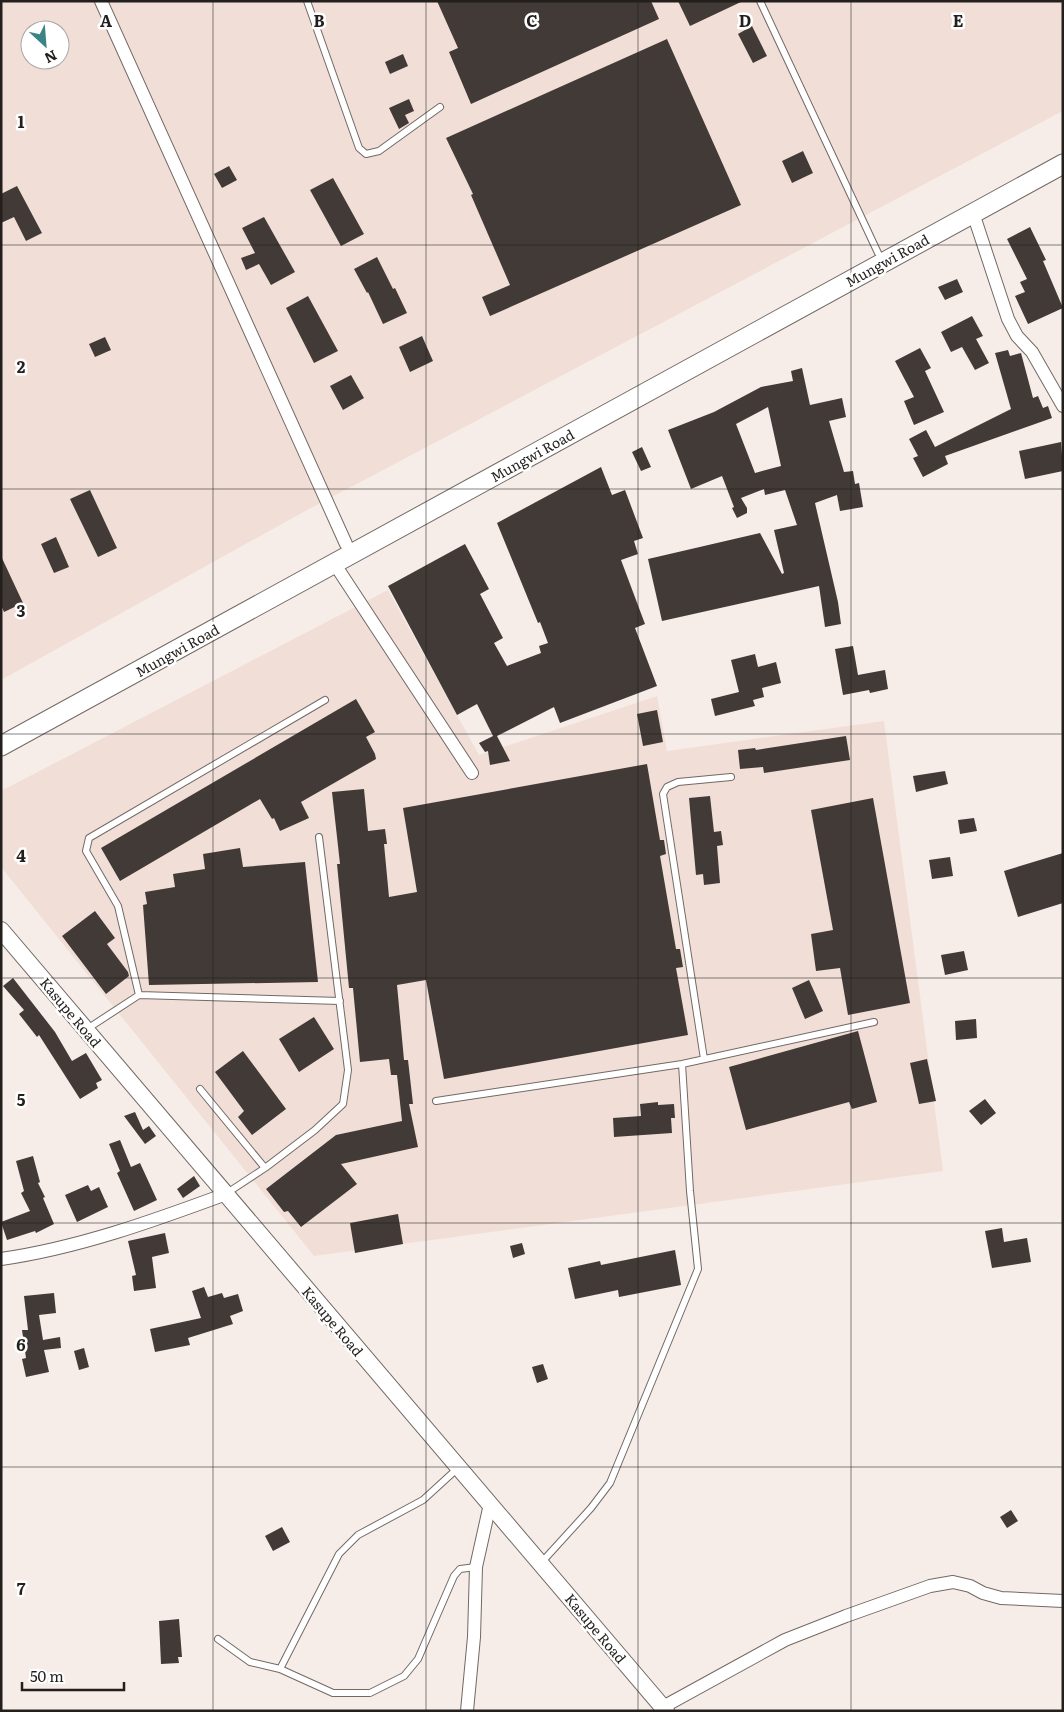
<svg xmlns="http://www.w3.org/2000/svg" width="1064" height="1712" font-family="Literata,serif">
<style>
.built{fill:#f1dfd7;fill-rule:evenodd}
.building{fill:#423a36;fill-rule:evenodd}
.lines{fill:none;stroke-linecap:round;stroke-linejoin:round}
.service-casing{stroke:#726965;stroke-width:8}
.minor-casing{stroke:#726965;stroke-width:14}
.tertiary-casing{stroke:#726965;stroke-width:18}
.secondary-casing{stroke:#726965;stroke-width:21}
.service{stroke:#fff;stroke-width:6}
.minor{stroke:#fff;stroke-width:12}
.tertiary{stroke:#fff;stroke-width:16}
.secondary{stroke:#fff;stroke-width:19}
.grid{fill:none;stroke:#221f1d;stroke-width:1;stroke-opacity:0.55}
.labels{text-anchor:middle;dominant-baseline:central;stroke-width:5;stroke-linejoin:round;paint-order:stroke}
.street-label{font-size:14px;fill:#221f1d;stroke:#fff}
.grid-label{font-size:16px;text-anchor:middle;font-weight:bold;fill:#221f1d;stroke:#fff;stroke-width:5;stroke-linejoin:round;paint-order:stroke}
</style>
<rect width="100%" height="100%" fill="#f7ede8"/>
<path class="built" d="M1,1H1063V111L298,515L1,680ZM30,30H60V60H30Z
M388,590L479,755L657,696L667,751L884,721L943,1171L314,1256L1,867V791Z"/>
<path class="building" d="M437,1H651L659,19L471,104L449,52L458,48Z
M678,1H743L690,26Z
M752,26L767,56L753,63L738,34Z
M667,39L741,205L490,316L482,297L510,285L471,195L473,194L446,138Z
M403,54L408,66L390,74L385,62Z
M409,99L414,111L405,115L409,123L399,129L389,108Z
M803,151L813,173L792,183L782,161Z
M229,166L237,180L222,188L214,174Z
M333,178L364,234L341,246L310,190Z
M17,186L42,233L26,241L14,217L1,223V194Z
M264,217L295,272L271,285L259,264L246,270L241,258L255,253L242,228Z
M1030,227L1046,260L1043,261L1063,308L1028,324L1015,296L1025,292L1020,282L1027,279L1007,239Z
M377,257L393,289L395,288L407,313L383,324L368,292L367,293L354,269Z
M957,279L963,292L945,300L938,287Z
M308,296L338,351L314,363L286,308Z
M972,316L983,336L976,339L989,363L975,370L962,347L951,352L941,332Z
M422,336L433,361L410,372L399,347Z
M105,337L111,350L95,357L89,344Z
M920,348L931,368L925,371L944,412L914,425L904,401L914,397L895,361Z
M1008,350L1010,356L1021,353L1033,398L1038,396L1043,408L1048,406L1052,418L945,456L948,464L923,477L913,458L918,456L909,439L926,430L935,447L1011,409L995,353Z
M802,368L810,405L842,398L846,417L829,421L844,472L853,471L855,484L859,483L863,507L840,511L837,495L815,503L838,602L841,624L825,627L819,586L662,621L648,559L760,533L782,574L784,573L774,530L797,525L785,490L765,495L764,489L741,498L747,508V513L737,518L732,508L734,507L722,476L691,489L668,430L714,412L761,387L793,381L791,371ZM768,407L781,466L755,473L736,424Z
M351,375L364,398L343,410L330,386Z
M1061,442L1063,471L1025,479L1019,451Z
M642,447L651,467L641,471L632,452Z
M601,467L612,495L625,490L643,538L634,541L638,554L621,560L645,624L635,628L657,686L560,723L554,707L497,736L510,761L490,765L488,751L485,752L479,743L493,736L477,704L457,715L388,586L465,544L489,589L480,594L503,638L494,643L507,666L541,653L539,646L548,643L540,622L538,623L497,523Z
M90,490L117,548L98,557L70,499Z
M56,537L69,567L54,573L41,544Z
M1,556L23,603L4,612L1,605Z
M853,646L858,675L885,670L888,689L870,693L869,690L843,695L835,649Z
M755,654L758,667L776,662L781,683L762,688L764,697L753,700L755,706L715,716L711,699L739,692L731,660Z
M356,699L375,732L366,737L375,754L376,759L301,802L309,818L280,831L274,818L272,819L260,799L120,881L101,848Z
M657,710L663,742L643,746L637,714Z
M846,736L850,760L764,773L763,767L740,769L738,750L755,748L756,750Z
M647,764L660,840H664L666,854L660,856L676,949H680L683,967L676,968L688,1035L444,1079L426,980L397,985L404,1060H408L413,1104H409L418,1147L341,1164L357,1184L301,1227L288,1211L284,1212L266,1189L336,1135L402,1121L397,1075H391L389,1059L360,1062L353,988H349L337,864H340L332,792L364,789L368,831L385,829L387,844H384L389,897L417,892L403,808Z
M945,771L948,784L916,792L913,776Z
M710,796L714,832L721,831L723,845L717,846L720,883L704,885L703,874L696,875L689,798Z
M873,798L910,1003L848,1015L840,968L816,971L811,934L833,930L811,810Z
M974,818L977,831L960,834L958,820Z
M240,848L243,867L305,862L318,982L149,985L143,905L147,904L145,892L175,887L173,874L205,869L203,854Z
M1063,853V903L1018,917L1004,871Z
M950,857L953,876L932,879L929,860Z
M95,911L115,938L107,944L128,972L129,976L106,994L62,936Z
M964,951L968,970L945,975L941,955Z
M13,978L55,1032L72,1061L86,1053L102,1080L96,1083L98,1088L80,1099L39,1035L37,1037L19,1014L24,1010L3,986Z
M809,980L823,1011L805,1019L792,988Z
M314,1017L334,1049L299,1072L279,1039Z
M976,1019L977,1038L956,1040L955,1021Z
M858,1031L877,1102L852,1109L849,1102L746,1130L729,1067Z
M243,1051L286,1109L252,1135L238,1117L244,1111L215,1072Z
M927,1059L936,1101L919,1104L910,1063Z
M985,1099L996,1113L981,1125L969,1111Z
M658,1102V1105L674,1104L675,1118H671L672,1133L614,1137L613,1118L641,1116L640,1104Z
M135,1112L143,1130L149,1126L156,1136L145,1144L124,1116Z
M120,1140L131,1167L140,1163L157,1200L134,1211L117,1173L120,1171L109,1144Z
M33,1156L40,1182L38,1183L45,1197L43,1198L54,1224L36,1233L35,1231L7,1240L1,1222L30,1211L21,1193L24,1191L16,1161Z
M194,1176L200,1186L183,1198L177,1189Z
M88,1185L91,1191L99,1187L108,1207L77,1222L65,1195Z
M398,1214L403,1244L355,1253L350,1223Z
M1002,1228L1004,1242L1027,1238L1031,1262L992,1268L985,1231Z
M165,1233L169,1253L152,1257L156,1288L134,1291L132,1276L136,1275L128,1241Z
M522,1243L525,1254L513,1258L510,1246Z
M675,1250L681,1285L619,1297L618,1290L575,1299L568,1268L600,1261L601,1265Z
M204,1287L208,1297L222,1293L224,1298L238,1294L243,1311L230,1316L233,1324L188,1338L190,1345L155,1352L150,1329L201,1318L192,1291Z
M54,1293L56,1313L39,1315L43,1340L60,1337L61,1348L44,1350L49,1372L26,1377L22,1359L26,1358L22,1330H28L24,1296Z
M84,1348L89,1367L79,1370L74,1351Z
M543,1364L548,1379L537,1383L532,1367Z
M1011,1510L1018,1521L1007,1528L1000,1517Z
M282,1527L290,1542L273,1551L265,1536Z
M179,1619L182,1657H178L179,1663L161,1664L159,1621Z"/>
<g class="lines">
<defs>
<path id="service" d="M307,1L359,148L366,154L379,151L440,107
M760,1L878,253
M139,995L118,906L86,851L89,838L325,700
M87,1029L139,995L340,1001
M704,1059L663,794L667,787L678,782L731,777
M200,1089L265,1168
M436,1101L682,1064L874,1022
M227,1193L265,1168L315,1130L343,1104L348,1070L319,837
M541,1563L591,1508L610,1483L698,1269L690,1191L682,1064
M218,1639L250,1662L280,1669L339,1554L358,1535L423,1500L458,1468
M280,1669L333,1693H370L404,1676L418,1659L454,1576L460,1569L476,1567"/>
<path id="minor" d="M101,1L346,544
M973,213L1008,319L1017,336L1032,352L1063,406
M334,563L472,773
M1,1259C78,1248 153,1221 226,1194
M663,1707L785,1640L846,1616L930,1586L953,1582L970,1586L983,1593L1001,1598L1063,1601
M467,1711L474,1637L476,1567L490,1504"/>
<path id="tertiary" d="M1,930L666,1711"/>
<path id="secondary" d="M1,746L1063,164"/>
</defs>
<use href="#service" class="service-casing"/>
<use href="#minor" class="minor-casing"/>
<use href="#tertiary" class="tertiary-casing"/>
<use href="#secondary" class="secondary-casing"/>
<use href="#service" class="service"/>
<use href="#minor" class="minor"/>
<use href="#tertiary" class="tertiary"/>
<use href="#secondary" class="secondary"/>
</g>
<path class="grid" d="M213,1V1711M426,1V1711M638,1V1711M851,1V1711M1,245H1063M1,489H1063M1,734H1063M1,978H1063M1,1223H1063M1,1467H1063"/>
<g class="labels">
<g class="street-label">
<text transform="translate(887 260) rotate(-29)">Mungwi Road</text>
<text transform="translate(532 455) rotate(-29)">Mungwi Road</text>
<text transform="translate(177 650) rotate(-29)">Mungwi Road</text>
<text transform="translate(71 1012) rotate(50)">Kasupe Road</text>
<text transform="translate(333 1321) rotate(50)">Kasupe Road</text>
<text transform="translate(596 1628) rotate(50)">Kasupe Road</text>
</g>
</g>
<g class="grid-label">
<text x="106" y="27">A</text>
<text x="319" y="27">B</text>
<text x="532" y="27">C</text>
<text x="745" y="27">D</text>
<text x="958" y="27">E</text>
<text x="21" y="128">1</text>
<text x="21" y="373">2</text>
<text x="21" y="617">3</text>
<text x="21" y="862">4</text>
<text x="21" y="1106">5</text>
<text x="21" y="1351">6</text>
<text x="21" y="1595">7</text>
</g>
<rect width="1064" height="1712" fill="none" stroke="#221f1d" stroke-width="5"/>
<g transform="translate(45 45) rotate(154)"><circle r="24" fill="#ffffff" stroke="#a7a5a5"/>
<path d="M0-4L9 19L0 12L-9 19Z" fill="#3b8486"/>
<text y="-8" font-size="14" font-weight="bold" text-anchor="middle" fill="#221f1d">N</text>
</g>
<path d="M22 1682v8h102v-8" fill="none" stroke="#221f1d" stroke-width="2.5"/>
<text x="30" y="1682" font-size="15" fill="#221f1d" stroke="#ffffff" stroke-width="4" paint-order="stroke">50 m</text>
</svg>
